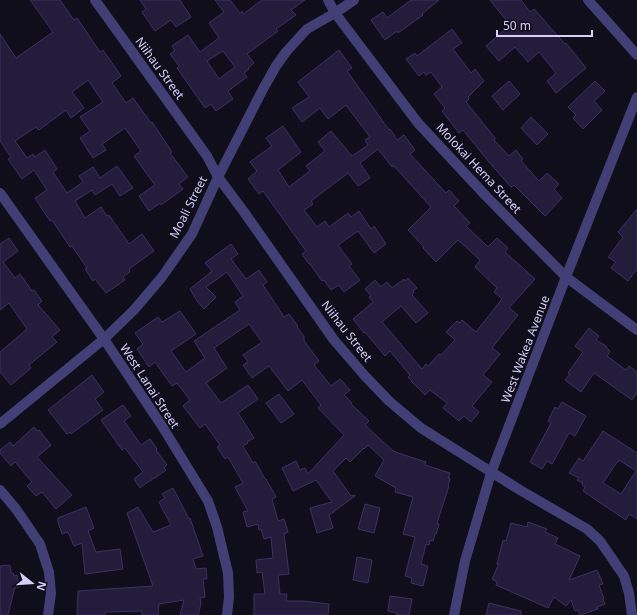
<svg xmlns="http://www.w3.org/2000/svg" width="637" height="615" font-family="'Noto Sans',sans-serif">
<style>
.building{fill:#231c3b;stroke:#3c3164;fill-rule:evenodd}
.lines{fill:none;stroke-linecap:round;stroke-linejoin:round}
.minor{stroke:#423f76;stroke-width:10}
.labels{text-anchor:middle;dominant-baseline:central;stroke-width:3.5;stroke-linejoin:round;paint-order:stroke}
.street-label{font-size:12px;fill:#d5cff9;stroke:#110e1c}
</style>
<rect width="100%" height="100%" fill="#110e1c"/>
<path class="building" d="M30,0H60L74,20L77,18L100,52L103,50L121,76L112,83L126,103L133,98L151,123L152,122L172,152L170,153L188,177L179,184L183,189L161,205L160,203L149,211L139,196L155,185L134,156L141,151L125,128L102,144L106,150L93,158L80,138L90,131L80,117L103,102L88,80L72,92L84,108L71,118L66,110L39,130L36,127L15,141L27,158L33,154L35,157L45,150L57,169L53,172L67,193L83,182L79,176L93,167L100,178L117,166L133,188L120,196L112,184L95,195L92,190L75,201L85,218L101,207L107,216L109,215L129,244L142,234L154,251L129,269L130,272L123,277L125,280L106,293L95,279L93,281L85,269L87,268L72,246L70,247L52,220L50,221L35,198L47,190L34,170L22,179L8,159L11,157L0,141V34L16,58L53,32Z
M140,0H180L191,17L176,27L171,20L155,31L142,12L146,9Z
M215,0H230L240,13L242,11L243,14L262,0H305L291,10L296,15L276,29L278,31L247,54L254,63L248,68L249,69L244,73L247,77L228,91L233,99L216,111L211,104L205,108L177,68L179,66L170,54L175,51L172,46L188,35L200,52L219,38L209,23L224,12ZM223,51L235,67L219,79L207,61Z
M411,0H439L422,14L423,15L398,33L397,31L385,40L371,20L383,12L387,18Z
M490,0H521L530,12L534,9L565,44L566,43L586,68L556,93L547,81L556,73L539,52L528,62L515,47L499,61L486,46L510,25Z
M452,29L462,43L453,49L471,73L475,69L484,81L468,97L469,99L466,102L495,138L494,140L509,156L516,150L523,159L521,161L539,181L547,173L559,184L554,189L562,198L545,216L514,185L511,187L489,162L463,130L459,133L442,111L445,108L434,94L442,87L431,72L426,75L424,72L419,76L406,59L415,53L417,56Z
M339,50L352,68L347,71L389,130L390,129L395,136H394L397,140L404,135L415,150L410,154L446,193L449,190L459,201L454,206L470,223L466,226L488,247L497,238L508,248L505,252L535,279L509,308L518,315L492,348L500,354L483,375L492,382L472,406L479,412L471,422L464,416L459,421L443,408L447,403L430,390L425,395L411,381H412L408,377L410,375L390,351L385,356L365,332L364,333L353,319L373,302L369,297L371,296L365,289L375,280L381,287L387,282L392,288L404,279L405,281L408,278L417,288L413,291L414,292L412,295L428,313L416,323L401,306L382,322L422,369L426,364L428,366L439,354L441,355L455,340L446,332L457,321L459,323L462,320L476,332L502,299L494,292L497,288L475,267L480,260L458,240L436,262L423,248L424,247L408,230L431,207L394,166L392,167L378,149L360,163L370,178L358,186L348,173L311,201L313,204L304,210L317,227L325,221L329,227L348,213L351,217L359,211L371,229L374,226L386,244L374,253L358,231L338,245L352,264L349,266L360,280L344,292L339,285L331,290L324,280L322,281L310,264H309L302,254L306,251L263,191L259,194L248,179L257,171L250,162L272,146L266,138L283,126L301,152L278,170L289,187L310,171L306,166L325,151L318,142L331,131L352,156L368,145L365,140L370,137L346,105L328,119L320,108L302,122L292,108L309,97L298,82Z
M509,81L520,94L503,110L492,96Z
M595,81L605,91L594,101L602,110L583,129L573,118L576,115L568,107Z
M531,117L548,134L537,145L521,128Z
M637,209V269L628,281L611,268L616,262L608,257L623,237L618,232Z
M9,238L18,251L3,262L15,278L20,274L32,291L34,290L42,301L38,305L60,330L52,337L57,342L29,365L31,368L11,385L0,372V352L27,329L9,303L0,310V244Z
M231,244L238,254L231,259L246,279L259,270L267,282L263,285L284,317L289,314L298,326L297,327L304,336V341L319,361L314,365L331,386L340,379L350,390L344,395L352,403L351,404L369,421L365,425L392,450L398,453L426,462L425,465L450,473L448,478H450L448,486H449L437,523L439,524L436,534H435L433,541L430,540L429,545L426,544L421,564L428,566L423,586L411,583L412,578L405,576L415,537L403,534L413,497L395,492L396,488L375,476L384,460L368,445L364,449V448L350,462L346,458L333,471L351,496L355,495V496L329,515L333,528L317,533L310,508L332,502L316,480L293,491L282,468L296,461L300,470L305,468L308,474L344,435L318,408L321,405L302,380L288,391L269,366L252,378L243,365L248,362L243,355L262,342L249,324L214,348L227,368L206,383L221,403L248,385L258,399L238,413L254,438L247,442L248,443L243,446L253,463L255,461L265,479H266L276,497L272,499L278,521L284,519L288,532L284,534L289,574L278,575L280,594H287L286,601H303L329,604L328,615H254V594H265L262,572L257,573L256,560L273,558L271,537L264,539L261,529L259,530L258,524L247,527L243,512L248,511L235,487L243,483L228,457L225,459L217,447L220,445L205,424L200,428L183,406L190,400L177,383L172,386L155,362L149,367L137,349L143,344L135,333L158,317L162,322L180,311L196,334L171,351L186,372L205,358L194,341L240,310L235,302L243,296L227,272L206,287L216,297L204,309L197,301L190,289L212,271L205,263Z
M589,328L599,336L596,340L606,346V347L610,351L607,356L626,370L629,366L637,372V393L632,400L594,373L581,392L565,380L570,374L568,373L583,352L575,346Z
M92,375L104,392L95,399L103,410L71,434L70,432L67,434L48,410Z
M279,394L294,414L281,423L266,403Z
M562,402L586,416L575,436L569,433L552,464L547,461L542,469L530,462L551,423L548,421L555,407L558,409Z
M123,405L131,416L124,421L141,445L150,439L157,449L156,450L167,465L164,468L166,470L155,478H154L150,481H149L140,488L134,479L143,472L125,448L122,450L101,420Z
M34,427L37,431L39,430L51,445L37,457L72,495L56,509L42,492L36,496L27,486L32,482L15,462L11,466L0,453V450L10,442L13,446Z
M603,431L637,453V519L629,514L626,520L605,506L583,491L585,487L582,485L583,483L577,480L579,478L569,473L579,458L583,461ZM619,460L636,471L621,494L603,483L617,462H618Z
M173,488L189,519L190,518L203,556L193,559L196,569L206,568L207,579H203L205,597L200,598L201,604L198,615H180L184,600L159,604L158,615H142V611L105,612V615H77L78,591L153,586L127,513L138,507L153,532L171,525L159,502L165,498L162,494Z
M365,504L380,508L374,533L358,529Z
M86,507L94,528L88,531L96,552L120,549L123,569L85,574L82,543L74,546L68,532L62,534L58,522V518Z
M528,522L547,529L545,532L558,538L555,544L580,556L569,580L597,570L603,584L599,585L604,599H603L605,604L597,607L598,609L580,615L578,610L575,611L571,600L566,606L554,597L548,608L496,585L497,582L492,579L499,564H497L503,540L506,541L511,523L527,527Z
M357,557L372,560L368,583L353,580Z
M10,565L11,573H13L14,576L17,575L19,587H15L8,615H0V566Z
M390,596L412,599L409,615H396L397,613L388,611Z
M489,603L521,611V615H486Z"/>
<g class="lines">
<path class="minor" d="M95,0L207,156L218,177L244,212L334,340L365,376L389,401L421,428L520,490L587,529L600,541L624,576L629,593L632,615
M328,0L335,13L418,123L486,196L566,277L637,330
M588,0L637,55
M0,193L104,339L162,426L208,501L217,527L228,573L229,597L227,615
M0,424L104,339L134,310L162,277L192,234L218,177L263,89L276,66L286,52L307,29L335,13L354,0
M0,490L16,509L40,544L49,572L51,593L48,615
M454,615L465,561L491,473L566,277L637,97"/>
</g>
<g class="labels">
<g class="street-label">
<text transform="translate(160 68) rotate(54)">Niihau Street</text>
<text transform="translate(479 168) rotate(47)">Molokai Hema Street</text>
<text transform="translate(188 207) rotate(-63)">Moali Street</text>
<text transform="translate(347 331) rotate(52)">Niihau Street</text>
<text transform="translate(525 349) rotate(-69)">West Wakea Avenue</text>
<text transform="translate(150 386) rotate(57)">West Lanai Street</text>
</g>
</g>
<g transform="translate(32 583) rotate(107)" stroke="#110e1c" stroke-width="3" paint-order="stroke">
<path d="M0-3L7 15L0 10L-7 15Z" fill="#d5cff9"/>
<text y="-6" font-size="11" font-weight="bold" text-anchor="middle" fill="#d5cff9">N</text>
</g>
<path d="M497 30v6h95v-6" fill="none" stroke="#d5cff9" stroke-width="2"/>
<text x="503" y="30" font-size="12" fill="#d5cff9" stroke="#110e1c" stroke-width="3" paint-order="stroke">50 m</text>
</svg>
